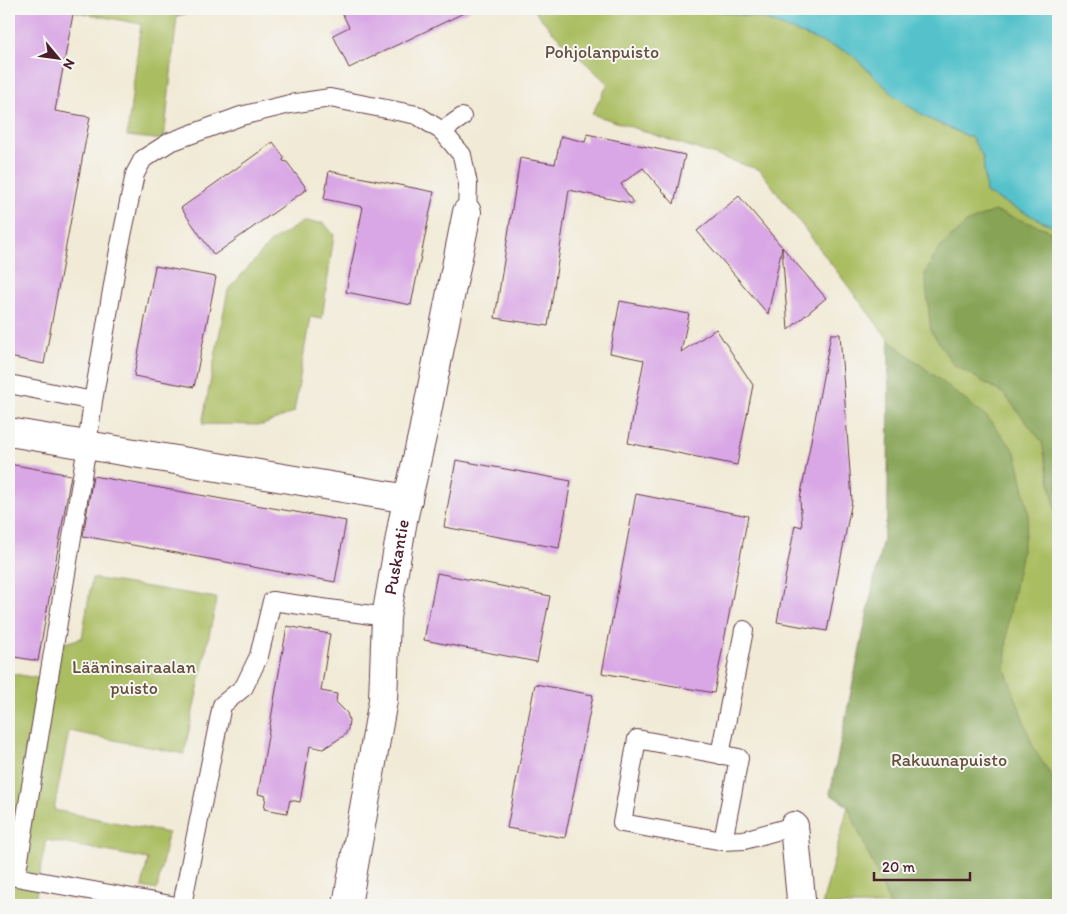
<svg xmlns="http://www.w3.org/2000/svg" width="1067" height="914" font-family="Itim,sans-serif">
<style>
.green{fill:#aabd61;stroke:#7a6e46}
.forest{fill:#87a457;stroke:#686241}
.water{fill:#54c2cb;stroke:#4f707b}
.building{fill:#d9a7e5}
.lines{fill:none;stroke-linecap:round;stroke-linejoin:round}
.service-casing{stroke:#633d45;stroke-width:20}
.minor-casing{stroke:#633d45;stroke-width:30}
.service{stroke:#fff;stroke-width:18}
.minor{stroke:#fff;stroke-width:28}
.labels{text-anchor:middle;dominant-baseline:central;stroke-width:4;stroke-linejoin:round;paint-order:stroke}
.park-label{font-size:18px;fill:#674e3b;stroke:#f6f6f2}
.street-label{font-size:18px;fill:#4a1f2b;stroke:#f6f6f2}
</style>
<rect width="100%" height="100%" fill="#f6f6f2"/>
<filter id="ink" filterUnits="userSpaceOnUse"><feTurbulence type="fractalNoise" baseFrequency=".02" numOctaves="2"/><feDisplacementMap in="SourceGraphic" scale="10" xChannelSelector="R" yChannelSelector="G"/><feConvolveMatrix kernelMatrix="1 2 1 2 8 2 1 2 1" color-interpolation-filters="sRGB"/></filter>
<filter id="wash" filterUnits="userSpaceOnUse"><feTurbulence type="fractalNoise" baseFrequency=".0096" numOctaves="4" result="noise"/><feDisplacementMap in="SourceGraphic" scale="20" xChannelSelector="R" yChannelSelector="G"/><feGaussianBlur stdDeviation="1.12" result="paint"/><feColorMatrix in="noise" values="0 0 0 0 0 0 0 0 0 0 0 0 0 0 0 0 0 1.4 0 .05"/><feComposite in="paint" operator="in"/></filter>
<g filter="url(#wash)">
<rect width="100%" height="100%" fill="#f1ead6"/>
<path class="green" d="M61,9H204L177,16L164,140L127,136L141,24Z
M533,9H703L761,18L850,53L896,97L927,118L972,138L983,156L986,193L1058,229V905H822L848,806L830,794L888,514L889,340L760,170L592,114L608,84L553,32Z
M303,222L324,223L334,235L322,319L310,317L294,412L263,425L202,424L228,290L272,241Z
M92,578L217,598L184,754L69,731L54,810L168,833L157,890L142,887L148,859L46,840L34,905H9V673L48,680L54,646L82,638Z"/>
<path class="forest" d="M994,211L1047,229L1058,240V524L1042,442L1004,394L953,364L931,331L925,274L938,250L966,223Z
M889,340L988,418L1016,453L1029,515L1008,622L1005,669L1034,749L1058,786V905H890L848,806L830,794L888,514Z"/>
<path class="water" d="M703,9H1058V229L986,193L983,157L972,138L927,118L896,97L850,53L761,18Z"/>
<g id="blocks">
<path class="building" d="M9,9H74L55,111L90,117L44,364L9,357Z
M340,9H472L349,68L333,35L349,27Z
M587,134L685,155L674,204L643,168L621,184L634,204L569,190L548,326L495,318L520,158L555,164L561,136L585,142Z
M273,142L284,157L283,161L287,162L307,189L214,255L181,208Z
M329,171L434,192L411,305L346,292L363,207L324,199Z
M739,196L782,247L768,314L697,231Z
M782,247L826,298L788,330Z
M155,266L216,277L194,387L134,376Z
M620,301L689,314L681,352L716,329L753,385L737,465L628,443L644,360L610,353Z
M831,334H840L852,500L827,631L777,622L795,525L802,527L800,499Z
M456,460L571,481L559,548L444,527Z
M9,464L71,475L38,661L9,656Z
M93,476L346,521L335,582L83,536Z
M636,494L748,516L714,693L602,673Z
M437,573L550,596L537,662L424,640Z
M287,626L330,634L321,691L337,694L336,702L347,713L349,720L348,729L345,735L323,749L310,746L300,802L290,800L287,813L264,809L266,796L258,794Z
M535,684L593,695L565,838L507,828Z"/>
</g>
</g>
<g filter="url(#ink)">
<use href="#blocks" fill-opacity="0" stroke="#633d45" stroke-width="1"/>
<g class="lines">
<defs>
<path id="service" d="M442,131L462,117
M9,384L93,401
M720,755L744,630
M723,841L739,758L637,739L622,823L723,841L744,840L794,826
M171,905L16,877L87,446L93,401L119,250L135,174L143,159L170,142L241,116L290,104L330,98L417,115L442,131L462,155L468,184L467,212
M182,905L222,705L244,687L259,656L272,601L386,617"/>
<g id="minor">
<path d="M9,432L408,499"/>
<path d="M794,826L801,899L799,905"/>
<path id="s1" d="M347,905L383,700L386,617L403,520L423,432L467,212"/>
</g>
</defs>
<use href="#service" class="service-casing"/>
<use href="#minor" class="minor-casing"/>
<use href="#service" class="service"/>
<use href="#minor" class="minor"/>
</g>
</g>
<g class="labels">
<g class="park-label">
<text x="602" y="52">Pohjolanpuisto</text>
<text x="134" y="667">Lääninsairaalan<tspan x="134" dy="21">puisto</tspan></text>
<text x="949" y="760">Rakuunapuisto</text>
</g>
<g class="street-label">
<text stroke="none"><textPath href="#s1" startOffset="352">Puskantie</textPath></text>
</g>
</g>
<rect width="1067" height="914" fill="none" stroke="#f6f6f2" stroke-width="30"/>
<g transform="translate(58 58) rotate(119)" stroke="#f6f6f2" stroke-width="4" paint-order="stroke">
<path d="M0-4L9 19L0 12L-9 19Z" fill="#4a1f2b"/>
<text y="-8" font-size="14" font-weight="bold" text-anchor="middle" fill="#4a1f2b">N</text>
</g>
<path d="M874 872v8h96v-8" fill="none" stroke="#4a1f2b" stroke-width="2.5"/>
<text x="882" y="872" font-size="15" fill="#4a1f2b" stroke="#f6f6f2" stroke-width="4" paint-order="stroke">20 m</text>
</svg>
